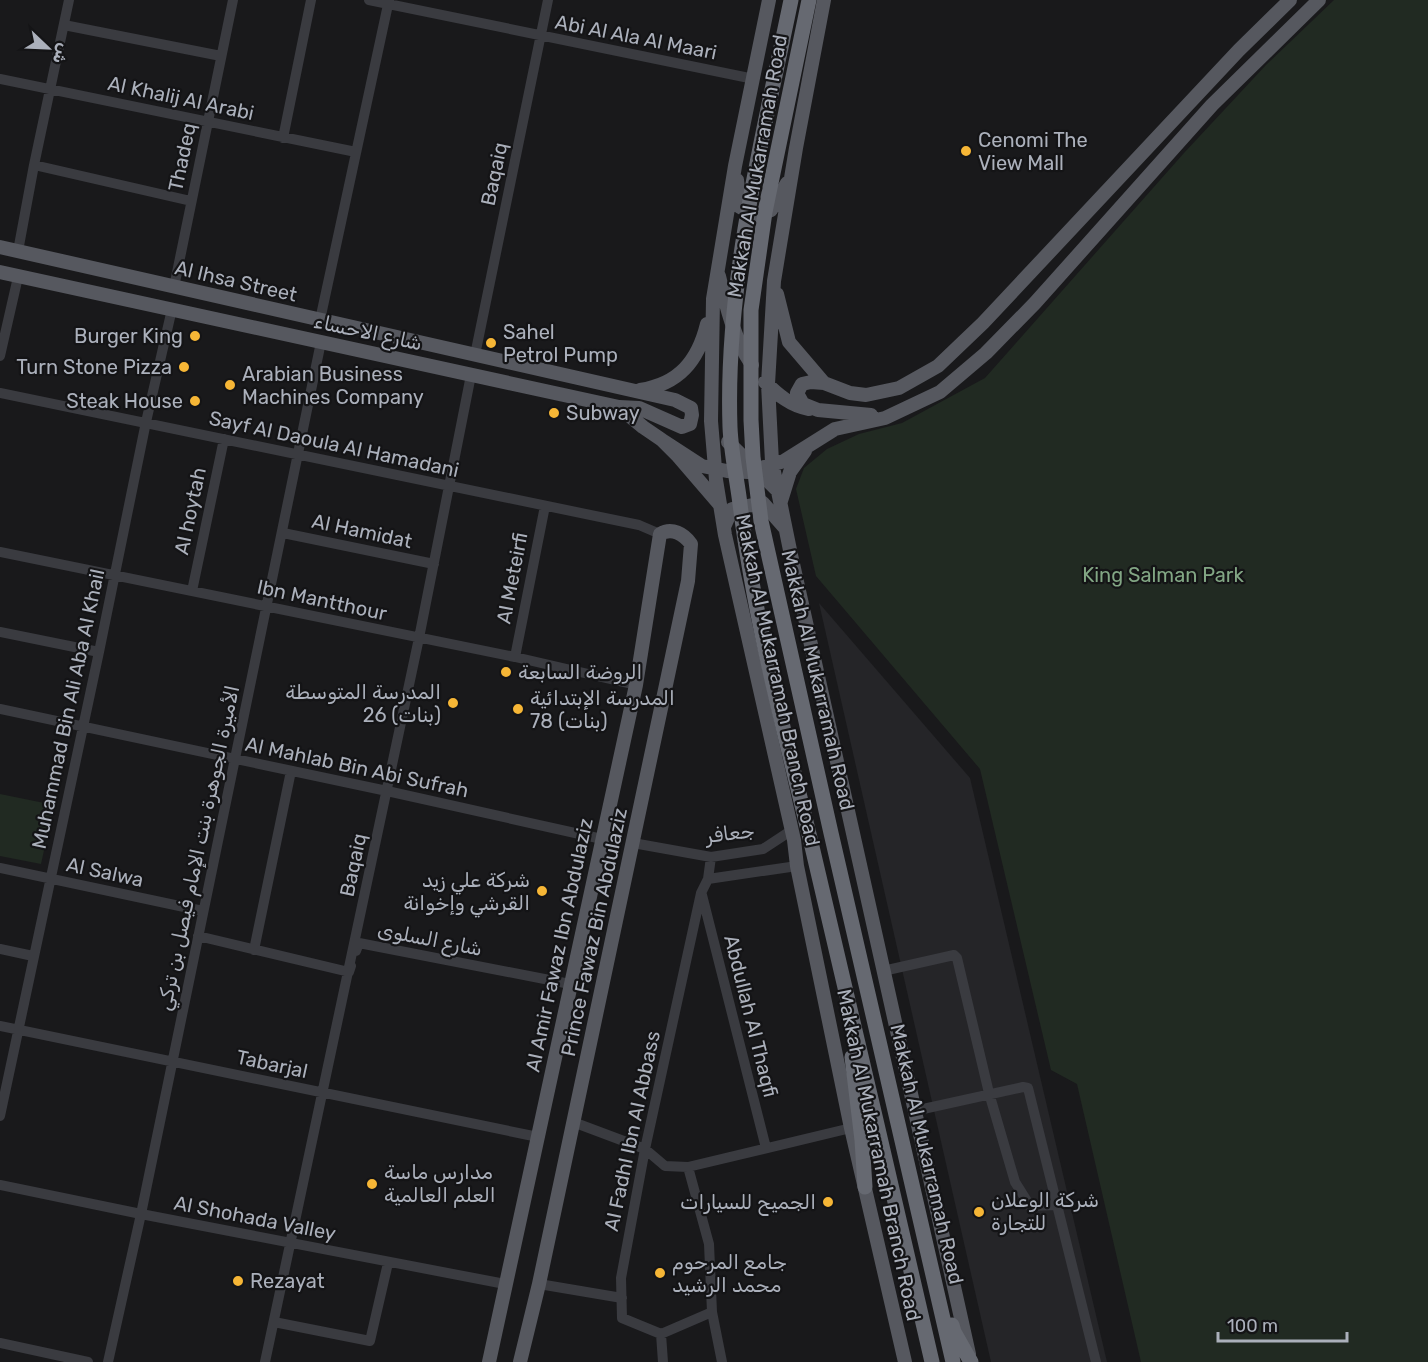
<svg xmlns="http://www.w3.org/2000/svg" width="1428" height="1362" font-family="Rubik,'Noto Naskh Arabic',sans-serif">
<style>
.built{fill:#252528}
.green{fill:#212a22}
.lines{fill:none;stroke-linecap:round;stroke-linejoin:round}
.minor{stroke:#3a3b40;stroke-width:10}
.major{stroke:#56585f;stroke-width:14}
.highway{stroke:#666971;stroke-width:15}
.poi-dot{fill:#f6b636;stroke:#141416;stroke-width:2}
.labels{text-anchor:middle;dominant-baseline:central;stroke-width:4.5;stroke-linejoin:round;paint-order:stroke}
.street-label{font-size:20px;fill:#abb0bb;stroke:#141416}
.poi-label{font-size:20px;fill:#abb0bb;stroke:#141416;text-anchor:start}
.park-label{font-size:20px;fill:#82a684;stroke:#141416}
</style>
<rect width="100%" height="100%" fill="#19191b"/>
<path class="built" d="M819,603L970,778L1107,1362H991Z"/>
<path class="green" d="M1334,0H1428V1362H1141L1077,1084L1051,1070L980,769L816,576L796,489L804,468L827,449L859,434L902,423L985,378L1184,153L1266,65Z
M0,794L54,805L41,864L0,856Z"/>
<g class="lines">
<path class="minor" d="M369,0L754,79
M64,25L221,56
M0,79L356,152
M283,138L311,0
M34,165L191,201
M18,251L34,165L69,0
M174,287L233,0
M320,320L389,0
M475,355L548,0
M0,356L18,277
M0,393L639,525L660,534
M283,533L434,564
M0,552L515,657L636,685
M192,591L224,439
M0,632L99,652
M515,657L545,506
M0,709L387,791L602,839
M633,843L711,857L763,849L792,830
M711,857L708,879L701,893L645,1149L621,1278L622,1318L661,1334L712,1312
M0,868L203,911
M708,879L797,866
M702,895L766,1148
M198,936L349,972L351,966
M0,949L33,956
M254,950L291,771
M356,951L359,943L570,984
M883,971L954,955L957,958L989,1093L1015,1182L1030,1206L1056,1205
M0,1026L538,1137
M914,1111L1023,1087L1028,1088L1096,1362
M0,1116L99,652L146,422L172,309
M573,1122L645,1149L665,1166L688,1167L851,1128
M688,1167L709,1244L712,1312L722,1362
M0,1185L141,1214L505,1284
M539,1284L622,1298
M274,1322L370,1341L388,1263
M661,1334L663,1362
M0,1343L88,1362
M108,1362L141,1214L321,342
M265,1362L419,638L471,375"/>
<path class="major" d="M769,0L735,166L713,299L711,421L716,480L725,535L794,840L797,866L851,1128L905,1362
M824,0L796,148L774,281L768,384L772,462L791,555L969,1354
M737,180L740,207L756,215L771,210L787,183
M0,247L675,400L691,408L692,415L690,424L682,427L639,408L619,407L0,272
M719,276C726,306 734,339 752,365
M777,294L789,342L824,383
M765,382C778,395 791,406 809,409
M640,390C679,384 698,361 707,324
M619,407L643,427L662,440L677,455L720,505
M871,415L818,410L803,404L797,393L802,384L811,382L824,383L850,393L866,395L899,388L938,366L983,323L1239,50L1290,0
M662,440L702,466L727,471L748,472L784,461L835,429L885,418L940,392L986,353L1035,303L1212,105L1319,0
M728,442L778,491
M781,501L790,472L805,451
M724,527L732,509L763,503L784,527
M489,1362L636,685L660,534C672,527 684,534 691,544L688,581L539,1284L520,1362"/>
<path class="highway" d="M791,0C762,141 725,283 730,427C731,453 737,479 740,504C754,617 783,727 810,838C852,1013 891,1187 932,1362
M809,0L765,212L751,310V420L753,457L761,521L831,833L953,1362
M852,1057L862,1140L865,1187
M952,1325L954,1332L971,1362"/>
</g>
<g class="poi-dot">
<circle cx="966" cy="151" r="6"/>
<circle cx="195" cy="336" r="6"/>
<circle cx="491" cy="343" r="6"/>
<circle cx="184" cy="367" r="6"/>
<circle cx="230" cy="385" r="6"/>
<circle cx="195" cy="401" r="6"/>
<circle cx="554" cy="413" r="6"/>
<circle cx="506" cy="672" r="6"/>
<circle cx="453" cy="703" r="6"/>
<circle cx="518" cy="709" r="6"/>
<circle cx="542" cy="891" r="6"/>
<circle cx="372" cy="1184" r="6"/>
<circle cx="828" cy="1202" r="6"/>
<circle cx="979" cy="1212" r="6"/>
<circle cx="660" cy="1273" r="6"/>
<circle cx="238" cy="1281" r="6"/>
</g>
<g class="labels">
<g class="street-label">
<text transform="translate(636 37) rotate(11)">Abi Al Ala Al Maari</text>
<text transform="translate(181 98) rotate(12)">Al Khalij Al Arabi</text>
<text transform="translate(182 157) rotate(-78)">Thadeq</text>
<text transform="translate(757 166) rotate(-80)">Makkah Al Mukarramah Road</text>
<text transform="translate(494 174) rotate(-78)">Baqaiq</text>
<text transform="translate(236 281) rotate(13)">Al Ihsa Street</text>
<text transform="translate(368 332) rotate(12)">شارع الاحساء</text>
<text transform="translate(334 444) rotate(12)">Sayf Al Daoula Al Hamadani</text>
<text transform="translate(190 511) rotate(-78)">Al hoytah</text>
<text transform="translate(362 531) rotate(12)">Al Hamidat</text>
<text transform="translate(512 578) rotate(-79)">Al Meteirfi</text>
<text transform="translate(322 600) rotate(12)">Ibn Mantthour</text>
<text transform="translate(778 680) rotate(78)">Makkah Al Mukarramah Branch Road</text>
<text transform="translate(818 680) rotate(77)">Makkah Al Mukarramah Road</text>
<text transform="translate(68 709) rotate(-78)">Muhammad Bin Ali Aba Al Khail</text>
<text transform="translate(357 767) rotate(12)">Al Mahlab Bin Abi Sufrah</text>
<text transform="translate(730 833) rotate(-7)">جعافر</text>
<text transform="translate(198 848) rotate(-78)">الأميرة الجوهرة بنت الإمام فيصل بن تركي</text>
<text transform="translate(353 865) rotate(-78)">Baqaiq</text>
<text transform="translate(105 872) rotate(12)">Al Salwa</text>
<text transform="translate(594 932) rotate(-78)">Prince Fawaz Bin Abdulaziz</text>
<text transform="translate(430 939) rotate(11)">شارع السلوى</text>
<text transform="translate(559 945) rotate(-78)">Al Amir Fawaz Ibn Abdulaziz</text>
<text transform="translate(751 1016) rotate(76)">Abdullah Al Thaqfi</text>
<text transform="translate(272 1064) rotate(12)">Tabarjal</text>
<text transform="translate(632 1131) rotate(-78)">Al Fadhl Ibn Al Abbass</text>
<text transform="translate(927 1154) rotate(77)">Makkah Al Mukarramah Road</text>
<text transform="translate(879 1155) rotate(78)">Makkah Al Mukarramah Branch Road</text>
<text transform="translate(255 1218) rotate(11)">Al Shohada Valley</text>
</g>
<g class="poi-label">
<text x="978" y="140">Cenomi The<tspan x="978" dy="23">View Mall</tspan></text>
<text x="503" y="332">Sahel<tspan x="503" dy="23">Petrol Pump</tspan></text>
<text x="183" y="336" text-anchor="end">Burger King</text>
<text x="172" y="367" text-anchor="end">Turn Stone Pizza</text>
<text x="242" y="374">Arabian Business<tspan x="242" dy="23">Machines Company</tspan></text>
<text x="183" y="401" text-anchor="end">Steak House</text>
<text x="566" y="413">Subway</text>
<text x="518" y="672">الروضة السابعة</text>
<text x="441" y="692" text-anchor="end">المدرسة المتوسطة<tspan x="441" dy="23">26 (بنات)</tspan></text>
<text x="530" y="698">المدرسة الإبتدائية<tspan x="530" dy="23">78 (بنات)</tspan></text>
<text x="530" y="880" text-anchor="end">شركة علي زيد<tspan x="530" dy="23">القرشي وإخوانة</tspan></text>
<text x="384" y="1172">مدارس ماسة<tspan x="384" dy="23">العلم العالمية</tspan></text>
<text x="991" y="1200">شركة الوعلان<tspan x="991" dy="23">للتجارة</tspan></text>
<text x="816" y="1202" text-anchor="end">الجميح للسيارات</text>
<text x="672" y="1262">جامع المرحوم<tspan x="672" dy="23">محمد الرشيد</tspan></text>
<text x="250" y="1281">Rezayat</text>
</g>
<g class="park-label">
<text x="1163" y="575">King Salman Park</text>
</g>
</g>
<g transform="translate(48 48) rotate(113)" stroke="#141416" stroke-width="4.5" paint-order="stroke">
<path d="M0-4.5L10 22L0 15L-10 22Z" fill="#abb0bb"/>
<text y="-9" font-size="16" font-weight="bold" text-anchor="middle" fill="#abb0bb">ش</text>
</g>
<path d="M1218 1332v9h129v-9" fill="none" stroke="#abb0bb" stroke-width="3"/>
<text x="1227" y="1332" font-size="18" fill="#abb0bb" stroke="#141416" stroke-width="4.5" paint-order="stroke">100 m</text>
</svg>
